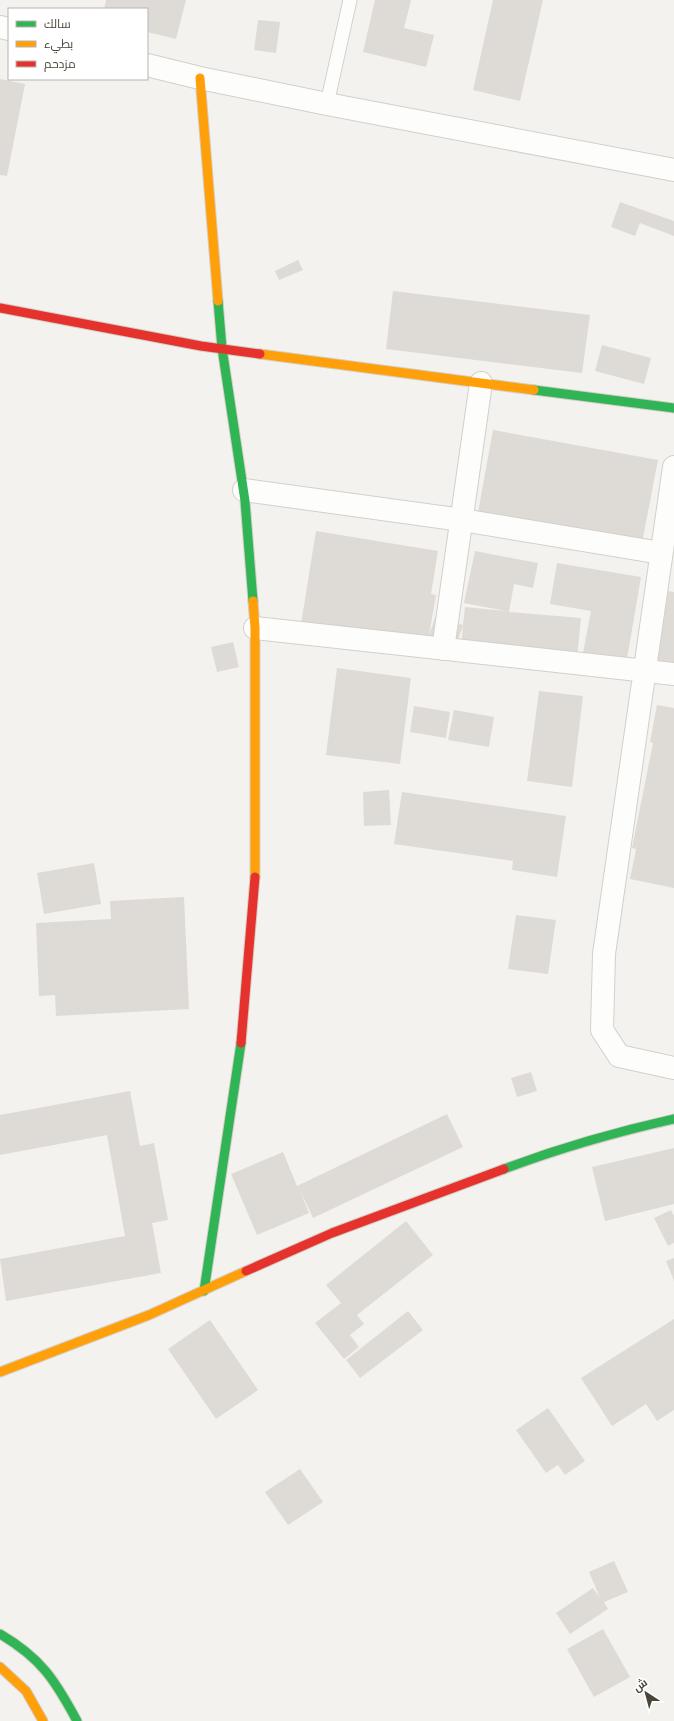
<svg xmlns="http://www.w3.org/2000/svg" width="674" height="1721" font-family="Commissioner,Cairo,sans-serif">
<style>
.building{fill:#dedbd6}
.lines{fill:none;stroke-linecap:round;stroke-linejoin:round}
.lane-casing{stroke:#d2d0cb;stroke-width:15}
.street-casing{stroke:#d2d0cb;stroke-width:24}
.fast-casing{stroke:#d3cfc5;stroke-width:11}
.slow-casing{stroke:#d3cfc5;stroke-width:11}
.jam-casing{stroke:#d3cfc5;stroke-width:11}
.lane{stroke:#fdfdfc;stroke-width:13}
.street{stroke:#fdfdfc;stroke-width:22}
.fast{stroke:#30b455;stroke-width:9}
.slow{stroke:#ff9f0a;stroke-width:9}
.jam{stroke:#e5322d;stroke-width:9}
</style>
<rect width="100%" height="100%" fill="#f4f2ee"/>
<path class="building" d="M106,0H186L176,39L147,32V9H104Z
M375,0H411L404,28L434,35L426,67L363,52Z
M493,0H543L520,101L473,90Z
M258,20L280,22L276,53L254,50Z
M0,79L25,84L7,176L0,175Z
M620,202L674,221V236L640,223L635,236L611,227Z
M298,260L303,270L279,280L275,271Z
M393,291L590,315L582,373L386,349Z
M602,345L651,358L644,384L595,371Z
M493,430L658,460L641,548L477,518Z
M316,531L438,551L431,594L436,595L429,635L436,615L463,625L465,607L506,611L464,603L475,551L538,563L533,588L514,584L509,612L581,618L577,658L461,647L463,626L455,648L301,624Z
M557,563L641,577L626,665L582,658L591,611L550,604Z
M668,591L674,592V682L655,680Z
M233,642L239,667L217,672L211,647Z
M337,668L411,678L400,764L326,755Z
M539,691L583,696L572,787L527,781Z
M657,705L674,708V888L630,879L636,849L632,848L653,743L650,742Z
M414,706L450,712L446,738L410,732Z
M454,710L494,717L489,747L448,740Z
M389,790L391,825L364,826L363,792Z
M402,792L566,816L557,877L512,870L513,861L394,844Z
M94,863L101,904L44,914L37,873Z
M184,897L189,1009L56,1016L55,995L39,996L36,923L111,919L110,901Z
M516,915L556,920L548,974L508,969Z
M531,1072L537,1091L517,1097L511,1078Z
M130,1091L140,1146L154,1143L168,1220L152,1223L161,1273L6,1301L0,1259L125,1236L107,1135L0,1155V1115Z
M447,1114L463,1147L313,1218L299,1188L309,1213L257,1235L231,1174L283,1152L297,1186Z
M674,1148V1204L605,1221L592,1167Z
M671,1210L674,1216V1243L668,1246L654,1218Z
M406,1221L433,1255L357,1315L364,1324L350,1335L359,1347L344,1359L315,1323L341,1303L326,1285Z
M674,1258V1281L666,1261Z
M408,1311L423,1330L360,1378L346,1360Z
M674,1319V1410L657,1421L646,1404L612,1426L581,1378Z
M210,1320L258,1390L216,1419L168,1349Z
M548,1408L585,1461L565,1475L558,1465L546,1473L516,1430Z
M300,1469L323,1502L288,1525L265,1492Z
M614,1561L628,1592L604,1602L608,1609L570,1634L556,1613L593,1588L600,1598L589,1572Z
M603,1629L630,1677L594,1697L567,1649Z"/>
<g class="lines">
<defs>
<path id="lane" d="M327,104L350,0"/>
<path id="street" d="M0,27L9,29
M147,65L200,78L327,104L674,170
M674,467L604,954L602,1030L619,1056L674,1068
M244,490L462,520L661,553
M255,628L674,674
M443,649L481,383"/>
<path id="fast" d="M218,301L222,348L245,501L253,601
M534,390L674,408
M504,1169C560,1148 616,1132 674,1119
M204,1291L241,1043
M0,1634C41,1658 55,1680 77,1721"/>
<path id="slow" d="M200,78L218,301
M260,354L534,390
M253,601L255,628V877
M0,1372L149,1315L246,1271
M0,1667L26,1691L43,1721"/>
<path id="jam" d="M0,308L201,346L260,354
M241,1043L255,877
M246,1271L332,1233L504,1169"/>
</defs>
<use href="#lane" class="lane-casing"/>
<use href="#street" class="street-casing"/>
<use href="#fast" class="fast-casing"/>
<use href="#slow" class="slow-casing"/>
<use href="#jam" class="jam-casing"/>
<use href="#lane" class="lane"/>
<use href="#street" class="street"/>
<use href="#fast" class="fast"/>
<use href="#slow" class="slow"/>
<use href="#jam" class="jam"/>
</g>
<rect x="8" y="8" width="140" height="72" fill="#ffffff" stroke="#b7b4b0"/>
<rect x="16" y="21" width="20" height="6" fill="#30b455" stroke="#b7b4b0"/>
<text x="44" y="28" font-size="12" fill="#4b4439">سالك</text>
<rect x="16" y="41" width="20" height="6" fill="#ff9f0a" stroke="#b7b4b0"/>
<text x="44" y="48" font-size="12" fill="#4b4439">بطيء</text>
<rect x="16" y="61" width="20" height="6" fill="#e5322d" stroke="#b7b4b0"/>
<text x="44" y="68" font-size="12" fill="#4b4439">مزدحم</text>
<g transform="translate(646 1693) rotate(324)" stroke="#ffffff" stroke-width="3" paint-order="stroke">
<path d="M0-3L7 15L0 10L-7 15Z" fill="#4b4439"/>
<text y="-6" font-size="11" font-weight="bold" text-anchor="middle" fill="#4b4439">ش</text>
</g>
</svg>
